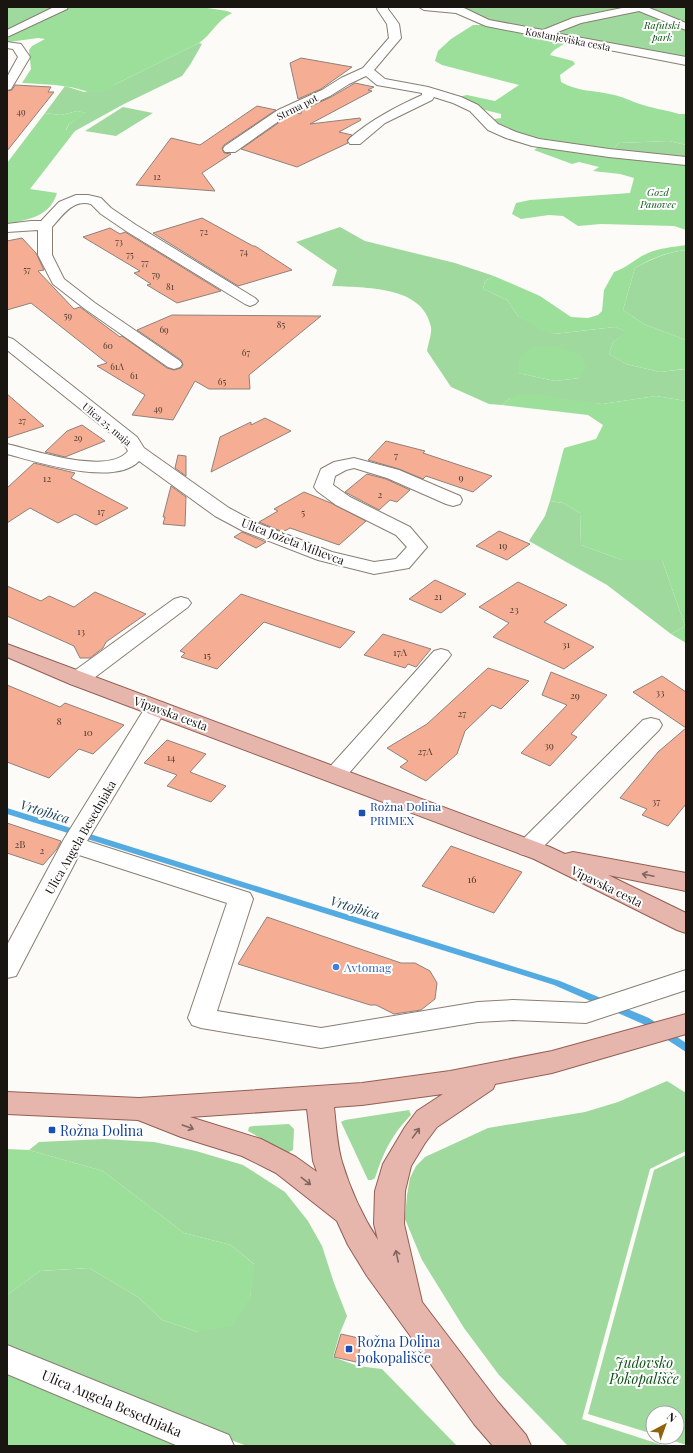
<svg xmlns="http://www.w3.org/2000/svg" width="693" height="1453" font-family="'Playfair Display',serif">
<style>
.green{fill:#9fd99e;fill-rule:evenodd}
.forest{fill:#9cdf9b}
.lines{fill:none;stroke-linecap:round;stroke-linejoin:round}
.stream{fill:#54abe1;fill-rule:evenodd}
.building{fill:#f5ae93;stroke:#90817b}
.minor-casing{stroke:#897e73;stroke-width:2}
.major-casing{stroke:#935e53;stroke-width:2}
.minor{fill:#fff;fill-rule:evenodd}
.major{fill:#e6b6ad;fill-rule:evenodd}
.oneway{stroke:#80665f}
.transit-dot{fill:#1a4fb4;stroke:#fff;stroke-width:1.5}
.shop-dot{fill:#3f7fe0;stroke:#fff;stroke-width:1.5}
.labels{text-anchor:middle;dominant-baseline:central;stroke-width:4;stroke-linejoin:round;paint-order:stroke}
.far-number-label{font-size:9px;fill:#503b32}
.far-park-label{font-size:10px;font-style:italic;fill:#0a5112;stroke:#fff}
.far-street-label{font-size:10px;fill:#191511;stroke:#fff}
.number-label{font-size:10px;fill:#503b32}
.street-label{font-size:12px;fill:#191511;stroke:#fff}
.transit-label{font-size:12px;fill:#164399;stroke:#fff;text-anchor:start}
.shop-label{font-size:12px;fill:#366cbe;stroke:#fff;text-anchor:start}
.water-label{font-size:13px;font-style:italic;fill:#1e435a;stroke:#fff}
.near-transit-label{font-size:14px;fill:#164399;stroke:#fff;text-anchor:start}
.near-park-label{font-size:14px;font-style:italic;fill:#0a5112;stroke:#fff}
.near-street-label{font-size:14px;fill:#191511;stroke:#fff}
</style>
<rect width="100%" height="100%" fill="#fdfbf8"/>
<path class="green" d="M7,7H56L7,29Z
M464,7H686V59L486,23Z
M199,43L202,44L190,65L182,76L124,104L75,131H66L69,124L86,113L77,111L61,115L45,113L65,86L84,92L114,85Z
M123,107L153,113L116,136L85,131Z
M669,141L686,145V160L611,152L619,143Z
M340,227L365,241L455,263L494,276L485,281L483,289L507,300L518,316L554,334L615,327L627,332L613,342L609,354L626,364L660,372L686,369V401L656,396L602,404L571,401L510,398L502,405L489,404L451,387L427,351C428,344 432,334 431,327C423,285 364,288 332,286L337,270L296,242ZM518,373L580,378L555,381Z
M686,250V340L644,324L623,310L635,268C652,259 667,252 686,250Z
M550,501L563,503L580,513L581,545L622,560H662L685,626L671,634L607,585L529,541L545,516Z
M667,1081L686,1093V1151L650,1169L582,1419L665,1446H568L499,1375L464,1328L422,1260L405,1219L407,1195L410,1178L416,1166L425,1157L488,1128L585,1112L618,1102Z
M409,1110L411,1115C392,1134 383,1153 375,1178L372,1180H368L341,1122L345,1120Z
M289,1124L294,1129L293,1150L289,1152H285L248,1131L249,1127L253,1126Z
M104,1139L154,1142L196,1151L243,1165L285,1192L308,1221L322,1246L334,1283L347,1316L340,1333L333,1357L358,1366L382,1369L457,1446H247L136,1404L59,1366L7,1346V1295L40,1271L89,1268L138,1297L162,1320L198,1332L250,1297L254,1264L231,1245L184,1233L103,1171L29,1150L39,1142Z
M686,1155V1445L662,1437H677V1413H653V1434L588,1414L654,1170Z"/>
<path class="forest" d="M70,7H201L227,11L232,13C216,21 212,34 199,43L114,85L112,89C93,97 82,88 63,86C49,84 35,84 22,83L31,69L29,50L32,46L45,39L38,38L9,42L7,41L9,36Z
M473,25H484L566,42C561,47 553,49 550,55L573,61L575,64L560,75L561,82C578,92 595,90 614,95C623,97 629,100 637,103C650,108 666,110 679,114H686V145L669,141L619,143L611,152C581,147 513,143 494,119L501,118V114L477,108L453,98L467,95L495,101L519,85L442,65L435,61L438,51L451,39Z
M77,111L87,113L69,124L66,130L75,131L30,189L57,193C49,218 29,218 7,225V163L45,113L61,115Z
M540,146L686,163V230L674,226L601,224L578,226L563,216L549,215L521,219L512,214L516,203L530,200L630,193L634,178L620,174L593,171L599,167L579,162L572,164L534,150Z
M686,245V250C667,252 652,258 635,268L623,310L644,324L686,340V369H684L660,372L626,364L609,354L613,342L626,332L615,327L554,334L537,328L518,316L507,300L483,289L485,281L494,276L540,296L571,317L588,318L598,315L602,311L604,290L614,272C627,268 636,258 648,253C660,248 673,247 686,245Z
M534,347H559L581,355L586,368L580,378L555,381L518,373L519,357Z
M525,393L602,404L656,396L686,401V643L671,634L685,626L662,560H622L581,545L580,513L563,503L550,501L564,448L596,439L603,425L588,415L502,405L510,398Z
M7,1149L29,1150L103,1171L184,1233L231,1245L255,1265L250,1297L233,1326L198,1332L162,1320L138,1297L89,1268L40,1271L7,1295Z
M7,1368L183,1446H7Z"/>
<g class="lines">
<path class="stream" d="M7,808L560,981L649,1018L686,1043V1052L643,1024L554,985L7,814Z"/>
</g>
<path class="building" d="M301,58L352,67L321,89L298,99L290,63Z
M355,83L374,87L368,90L372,91L310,124L360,118L361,120L339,132L352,135L347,140L348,143L297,167L241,149L287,117L296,113L301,114V111L331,97Z
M15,85L51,87L48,92H54L7,151V91L12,90Z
M257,106L276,110L224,145L222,148L224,153L231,154L202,173L215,191L136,185L171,138L200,145Z
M202,218L253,246H255L292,270L238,286L153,233Z
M110,228L120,234L125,232L221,291L177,303L147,285L151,284L134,273L140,271L83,237Z
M22,238L36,253L44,270L38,271L74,309L80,307L120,337L122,336L167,368L174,370L181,368L183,365L181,360L137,330L172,315L321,316L249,375L250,389H209L195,381L173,420L132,415L145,395L97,366L107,363L31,303L7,310V241Z
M7,394L44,426L7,438Z
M265,418L291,431L211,472L220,437L251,422V425Z
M82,425L105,441L65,457L45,452L67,431Z
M386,441L425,451L423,453L492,476L473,492L426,476L423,479L399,469L368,460Z
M178,455L186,456V476L175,468Z
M34,463L75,473L71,478L128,508L96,525L75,514L58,523L30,508L7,523V488Z
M367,474L386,479L410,490L397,502L390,500L379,510L345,492Z
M171,486L186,497L185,526L163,524L165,517H163Z
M304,492L331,503L366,521L339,545L290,528L283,532L259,522L278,511L274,509Z
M499,531L530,544L507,560L476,546Z
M242,532L266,542L256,548L234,537Z
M435,580L466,594L441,613L409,599Z
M518,582L567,605L544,622L594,647L564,669L493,637L509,623L479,607Z
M7,586L41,601L49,596L74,607L95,592L146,614L106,642L103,648L90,658H80L74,646L7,616Z
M241,594L279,607L355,632L340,648L264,622L217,669L181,657L185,653L180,651Z
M383,634L431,649L416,667L408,664L405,668L364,655Z
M488,668L529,681L501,709L492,705L465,731L457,754L426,781L400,767L408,761L387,748L427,724Z
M551,672L607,695L571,734L577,737L550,766L521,753L567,705L542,695Z
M662,676L686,692V728L633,692Z
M7,685L60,707L65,703L124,725L93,754L79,749L49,778L7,762Z
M686,728V804L668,826L642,815L647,809L620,798L658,752Z
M167,740L206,754L190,772L226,786L211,802L167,786L177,775L144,763Z
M7,823L61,841L57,849L43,865L7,853Z
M451,846L522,872L494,913L422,886Z
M267,917L401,963H415L430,971L437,983L435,999L421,1010L394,1014L376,1005H370L238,964Z
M341,1334L363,1339L356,1362L334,1357Z"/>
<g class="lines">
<defs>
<path id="minor" d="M54,7H68L67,9L7,37V30Z
M378,7H388V9L399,24L401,38L374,70L385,79L428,87L461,97L478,105L498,124L516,132L539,139L609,149L686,157V165L609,157L532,146L506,138L488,130L470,111L453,103L434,97L432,100L385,123L360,144H350L348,141L350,138C372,119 396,107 422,95V93L377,85L366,76L349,84L330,96L286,116L235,152H225L223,149L225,146L278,110L322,90L341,78L363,68L389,38L387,24L377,9Z
M419,7H462L489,20L543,30L573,18L627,7H647L686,23V30L639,11L581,23L555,33L686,57V65L486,26L456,13L424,10Z
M7,42L21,44L30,57L11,89L7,90V77L18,57L13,49L7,48Z
M76,195H88L101,198L111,208L136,225L255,298L258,301L255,304L250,306L245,304L126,231L101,214L91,204C73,199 63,215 52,227V255L64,279L95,303L180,361L182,364L180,367L174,369L168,367L85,309L53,284L38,255V230L7,232V224L31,221H41L59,202Z
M7,337L13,339L137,437L144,448L229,508L257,523L332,552L374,562L396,559L407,547L396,535L336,505L317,491L314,487L321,469L334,462L354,458L399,470L460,496L462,500L460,504L453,506L446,504L387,478L354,468L346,470L335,476L333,485L350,497L410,527L427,547L409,568L374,574L318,560L243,531L215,516L139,461C115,487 37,462 7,454V444C34,450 108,476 128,451L124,444L7,350Z
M181,597L188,599L191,603L188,607L86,684L78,685L70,684L67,679L70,674L174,599Z
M441,649L448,651L451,655L448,659L343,780L335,782L327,780L324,775L327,770L434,651Z
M156,701L164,703L167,708L87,841L250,893L253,899L217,1011L321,1028L478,1002L513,1000L586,1003L686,970V990L586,1023L513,1020L478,1022L321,1048L201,1028L192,1025L188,1018L227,903L79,855L16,976L7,978V945L64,839L148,703Z
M651,718L659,720L662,725L659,730L536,854L528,856L520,854L516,848L520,842L643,720Z
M7,1345L229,1435L234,1446H178L7,1374Z"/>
<path id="major" d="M7,644L550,847L565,854L573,852L686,873V891L608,875L686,913V933L677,930L534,859L70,684L7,657Z
M686,1014V1034L552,1073L495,1084L493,1089L437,1127L425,1143L411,1166L405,1191L404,1224L422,1302L498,1402L526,1435L531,1446H493L474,1424L367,1276L348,1245L337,1221L276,1173L242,1156L181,1137L138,1120L7,1114V1092L139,1098L362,1083L450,1071L552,1051ZM443,1094L417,1111L405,1127L383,1164L375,1191L374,1224L378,1240C363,1217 350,1189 342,1162C337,1145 336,1125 334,1107L362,1105ZM307,1109L313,1161L317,1172L296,1157L261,1139L190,1117Z"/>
</defs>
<use href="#minor" class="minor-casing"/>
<use href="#major" class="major-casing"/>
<use href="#minor" class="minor"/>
<use href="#major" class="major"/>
</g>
<defs><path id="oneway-shaft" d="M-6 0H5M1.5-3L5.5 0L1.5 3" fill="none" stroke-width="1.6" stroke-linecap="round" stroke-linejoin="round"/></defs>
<g class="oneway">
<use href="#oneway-shaft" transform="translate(648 875) rotate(-168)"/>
<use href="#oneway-shaft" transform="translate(188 1127) rotate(20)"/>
<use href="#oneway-shaft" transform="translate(416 1133) rotate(-54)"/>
<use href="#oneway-shaft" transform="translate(306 1181) rotate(38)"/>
<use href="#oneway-shaft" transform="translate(397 1256) rotate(-102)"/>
</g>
<g class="transit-dot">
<rect x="358" y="809" width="8" height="8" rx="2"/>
<rect x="48" y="1126" width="8" height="8" rx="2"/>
<rect x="345" y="1345" width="8" height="8" rx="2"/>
</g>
<circle class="shop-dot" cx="336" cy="967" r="4"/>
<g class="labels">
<g class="far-number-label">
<text x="21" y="111">49</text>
<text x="157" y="176">12</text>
<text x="204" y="231">72</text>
<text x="119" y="241">73</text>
<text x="244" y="251">74</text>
<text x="130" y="254">75</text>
<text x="145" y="262">77</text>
<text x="27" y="269">57</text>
<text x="156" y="274">79</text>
<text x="170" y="286">81</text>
<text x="68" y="315">59</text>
<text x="281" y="324">85</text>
<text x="164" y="329">69</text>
<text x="108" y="345">60</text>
<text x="246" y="352">67</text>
<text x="117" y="366">61A</text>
<text x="134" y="375">61</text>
<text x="222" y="381">65</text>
<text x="158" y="408">49</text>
<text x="22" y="420">27</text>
<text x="78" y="437">29</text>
</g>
<g class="far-park-label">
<text x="662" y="25">Rafutski<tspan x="662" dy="12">park</tspan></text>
<text x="658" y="192">Gozd<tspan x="658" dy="12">Panovec</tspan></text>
</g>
<g class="far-street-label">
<text transform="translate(568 39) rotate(11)">Kostanjeviška cesta</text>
<text transform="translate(297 107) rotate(-27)">Strma pot</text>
<text transform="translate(107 424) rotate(40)">Ulica 25. maja</text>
</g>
<g class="number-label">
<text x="396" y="455">7</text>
<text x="461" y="477">9</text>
<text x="47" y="478">12</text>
<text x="380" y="494">2</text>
<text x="101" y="511">17</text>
<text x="303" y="512">5</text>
<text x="503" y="545">19</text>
<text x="438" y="596">21</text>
<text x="514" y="609">23</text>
<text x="81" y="631">13</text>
<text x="566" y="644">31</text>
<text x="400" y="652">17A</text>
<text x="207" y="655">15</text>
<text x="660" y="692">33</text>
<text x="575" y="695">29</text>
<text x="462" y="713">27</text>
<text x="59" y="721">8</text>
<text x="88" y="732">10</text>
<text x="549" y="745">39</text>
<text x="425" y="751">27A</text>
<text x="171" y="757">14</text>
<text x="656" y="801">37</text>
<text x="20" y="844">2B</text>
<text x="42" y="850">2</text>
<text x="472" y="879">16</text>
</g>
<g class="street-label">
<text transform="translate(293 541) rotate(21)">Ulica Jožeta Mihevca</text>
<text transform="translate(171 713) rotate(20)">Vipavska cesta</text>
<text transform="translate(80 837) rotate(-60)">Ulica Angela Besednjaka</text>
<text transform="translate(607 886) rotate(26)">Vipavska cesta</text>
</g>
<g class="transit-label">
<text x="370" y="806">Rožna Dolina<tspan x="370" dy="14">PRIMEX</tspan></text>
</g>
<g class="shop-label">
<text x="344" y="967">Avtomag</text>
</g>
<g class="water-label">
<text transform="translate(45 811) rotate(17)">Vrtojbica</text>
<text transform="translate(355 907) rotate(17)">Vrtojbica</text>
</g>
<g class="near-transit-label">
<text x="60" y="1130">Rožna Dolina</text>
<text x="357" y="1341">Rožna Dolina<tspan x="357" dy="16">pokopališče</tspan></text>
</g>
<g class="near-park-label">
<text x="644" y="1362">Judovsko<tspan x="644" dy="16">Pokopališče</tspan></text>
</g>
<g class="near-street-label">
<text transform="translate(112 1403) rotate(23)">Ulica Angela Besednjaka</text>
</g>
</g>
<rect width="693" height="1453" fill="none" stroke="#191511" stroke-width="16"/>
<g transform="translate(665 1425) rotate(41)"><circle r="19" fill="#ffffff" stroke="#a3a1a0"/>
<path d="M0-3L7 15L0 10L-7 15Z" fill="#8f630b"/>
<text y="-6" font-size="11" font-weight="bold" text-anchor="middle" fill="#191511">N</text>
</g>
</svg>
